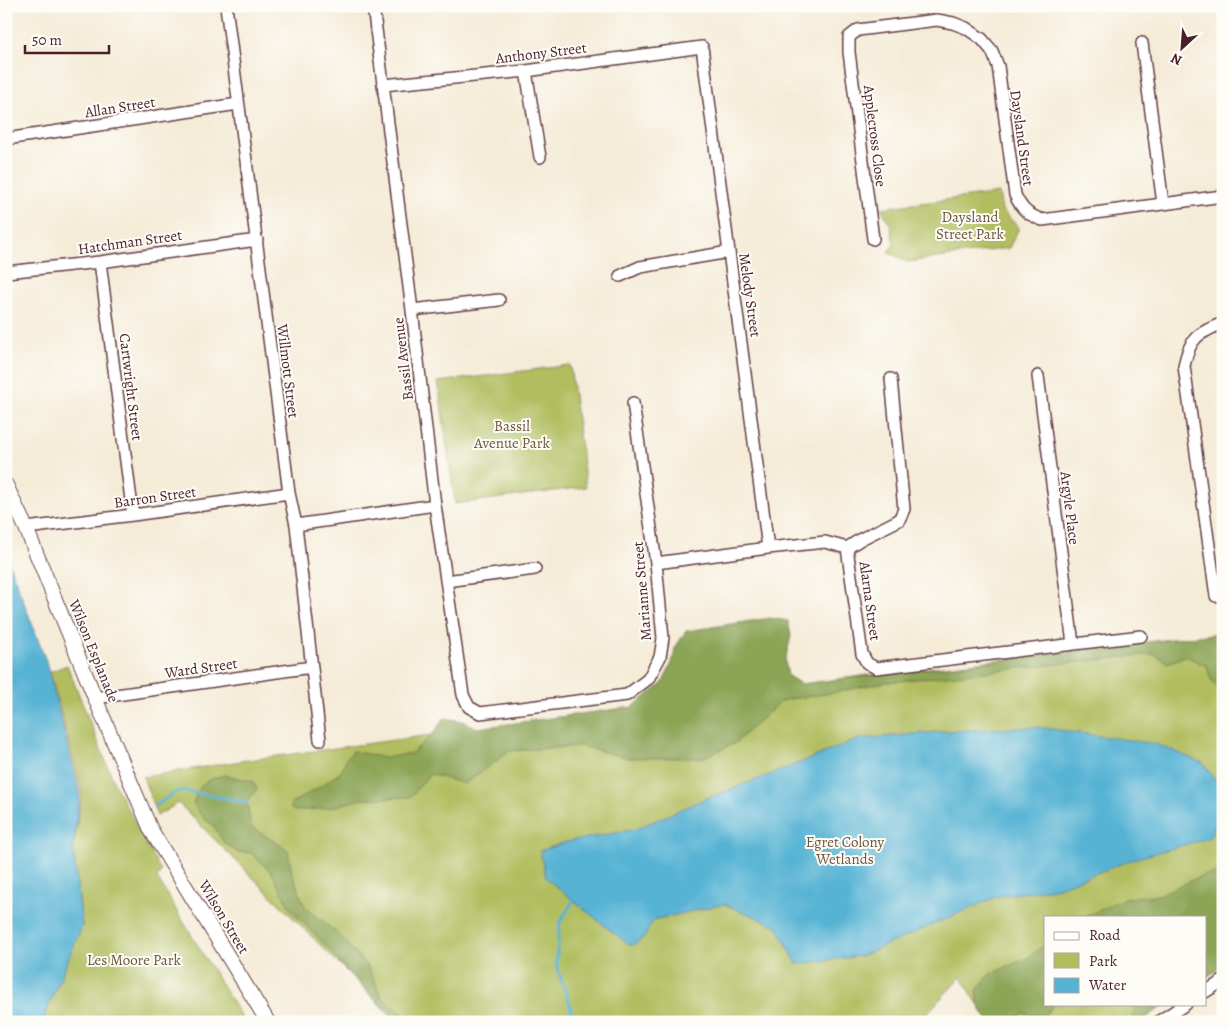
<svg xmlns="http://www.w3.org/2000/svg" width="1229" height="1028" font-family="Alegreya,serif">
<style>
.green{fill:#b1bd5f;stroke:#7e6e45}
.forest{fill:#8ca456;stroke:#6b6240}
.water{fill:#56b3d4;stroke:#506980}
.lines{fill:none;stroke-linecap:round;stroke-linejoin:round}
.stream{stroke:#56b3d4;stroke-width:3}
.minor-casing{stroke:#643e45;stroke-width:14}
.tertiary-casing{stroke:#643e45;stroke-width:16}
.minor{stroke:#fff;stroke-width:11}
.tertiary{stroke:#fff;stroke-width:14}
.labels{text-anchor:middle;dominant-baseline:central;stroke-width:4;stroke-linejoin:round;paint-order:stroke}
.street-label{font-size:15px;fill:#4a1f2b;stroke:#fdfcf7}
.park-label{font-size:15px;fill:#6e563d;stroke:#fdfcf7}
</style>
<rect width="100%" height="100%" fill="#fdfcf7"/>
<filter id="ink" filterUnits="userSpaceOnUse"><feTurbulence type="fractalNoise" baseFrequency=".02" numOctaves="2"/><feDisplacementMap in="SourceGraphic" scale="10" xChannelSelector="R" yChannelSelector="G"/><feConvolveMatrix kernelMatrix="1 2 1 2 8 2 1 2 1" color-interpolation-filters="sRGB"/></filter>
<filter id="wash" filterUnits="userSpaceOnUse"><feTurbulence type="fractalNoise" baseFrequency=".0096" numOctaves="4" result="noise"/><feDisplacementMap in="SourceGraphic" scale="20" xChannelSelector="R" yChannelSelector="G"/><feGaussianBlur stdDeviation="1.12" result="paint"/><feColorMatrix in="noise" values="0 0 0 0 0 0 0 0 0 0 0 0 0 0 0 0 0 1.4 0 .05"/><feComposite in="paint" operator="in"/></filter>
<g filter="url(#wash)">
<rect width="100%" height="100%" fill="#f5ecd8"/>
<path class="green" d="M999,193L1002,210L1019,228L1009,248L908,262L888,252L894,244L890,224L881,208Z
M570,365L586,487L455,504L438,382Z
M1223,633V966L1205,978V917H1045V1004H1166L1140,1022H989L961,977L919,1022H397L178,803L157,816L143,777L241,761L868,675Z
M67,665L116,787L161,871L157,878L244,1022H42L82,926L73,847L82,793L50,672Z"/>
<path class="forest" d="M770,618L788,621L791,636L785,661L788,676L801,684L1223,633V693L1211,680L1207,666L1185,656L1168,663L1154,654L880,683L833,693L783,700L759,721L735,743L702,758H629L580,746L508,751L496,761L464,784L430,774L410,797L362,799L329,808L295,811L291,809V803L315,790L341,772L346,759L353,751L385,758L412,753L433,734L444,718L462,721L478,728L632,707L662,684L672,663L675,648L686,631Z
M225,775L252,781L257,789L247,802L251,827L288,850L292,873L305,907L336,932L368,967L382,998L414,1022H397L352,977L323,943L292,911L271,872L251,853L237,852L224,843L213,825L204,819L193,803C201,782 203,781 225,775Z
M1223,872V966L1205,978V917H1085L1125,898L1158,895L1204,875Z
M1045,945V1004H1054L1044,1016L1024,1013L1007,1022H989L979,1007L977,990L990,974L1027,958Z
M1136,1004H1166L1140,1022H1138L1133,1016Z"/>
<path class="water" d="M6,555L46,661L80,793L73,848L82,926L42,1022H6Z
M1037,727L1156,744L1203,763L1223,790V811L1209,838L1134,859L1059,887L996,897L861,956L797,964L777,926L724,904L653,920L644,938L631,946L611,931L546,878L540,851L566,842L636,829L702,800L769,775L859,739L948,731Z"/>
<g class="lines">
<path class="stream" d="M155,806L179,790L247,802
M573,1022L570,1005L556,964L560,922L575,898"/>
</g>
</g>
<g filter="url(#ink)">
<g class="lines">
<defs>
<path id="minor" d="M226,6L289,493L296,525L320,740
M373,6L412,310L435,505L463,695L469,707L480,713L627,695L648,679L660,657L663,638L656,563L633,403
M1142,43L1163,204
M526,71L540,157
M383,85L526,71L702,47L768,548
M6,139L238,104
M873,239L849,52V37L858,30L889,26L937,20L953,23L966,28L982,39L992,51L998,66L1015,195C1022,210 1027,214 1042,220L1223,196
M100,262L133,515
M6,272L100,262L257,240
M620,276L640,267L729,252
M412,310L499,300
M1038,376L1073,644
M296,525L435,505
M26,528L133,515L289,493
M847,548L861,539L899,520L904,509L891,379
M656,563L768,548L825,542L847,548L862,654L867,663L876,668L1141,636
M446,581L535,569
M1216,596L1184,366C1190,337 1197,334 1223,323
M95,698L312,667
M1205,992L1223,981
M1158,1022L1186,1004"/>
<path id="tertiary" d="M6,485L26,528L95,698L151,830L268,1022"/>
</defs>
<use href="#minor" class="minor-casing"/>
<use href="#tertiary" class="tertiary-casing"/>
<use href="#minor" class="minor"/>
<use href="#tertiary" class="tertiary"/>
</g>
</g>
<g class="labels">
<g class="street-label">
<text transform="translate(541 53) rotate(-7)">Anthony Street</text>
<text transform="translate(120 107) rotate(-9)">Allan Street</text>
<text transform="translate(875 136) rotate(83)">Applecross Close</text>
<text transform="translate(1022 138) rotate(82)">Daysland Street</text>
<text transform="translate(130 242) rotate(-8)">Hatchman Street</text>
<text transform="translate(750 295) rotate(82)">Melody Street</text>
<text transform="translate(403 359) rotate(-97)">Bassil Avenue</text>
<text transform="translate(288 371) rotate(83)">Willmott Street</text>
<text transform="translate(131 387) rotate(83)">Cartwright Street</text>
<text transform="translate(155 497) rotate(-8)">Barron Street</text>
<text transform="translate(1070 508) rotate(83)">Argyle Place</text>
<text transform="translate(642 591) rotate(-95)">Marianne Street</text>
<text transform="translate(870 601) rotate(82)">Alarna Street</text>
<text transform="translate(94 651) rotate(68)">Wilson Esplanade</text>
<text transform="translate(201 668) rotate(-8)">Ward Street</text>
<text transform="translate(224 917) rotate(59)">Wilson Street</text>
</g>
<g class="park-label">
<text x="970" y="217">Daysland<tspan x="970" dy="17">Street Park</tspan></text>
<text x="512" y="426">Bassil<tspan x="512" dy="17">Avenue Park</tspan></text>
<text x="845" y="842">Egret Colony<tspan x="845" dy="17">Wetlands</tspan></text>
<text x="134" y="960">Les Moore Park</text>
</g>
</g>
<rect width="1229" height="1028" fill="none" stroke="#fdfcf7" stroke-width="25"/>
<rect x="1044" y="916" width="162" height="90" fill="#fdfcf7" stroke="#b5a4a5"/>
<rect x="1054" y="932" width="25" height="8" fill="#ffffff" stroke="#b5a4a5"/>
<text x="1089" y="940" font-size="15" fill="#4a1f2b">Road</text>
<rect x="1054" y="953" width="25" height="15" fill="#b1bd5f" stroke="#b5a4a5"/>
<text x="1089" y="966" font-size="15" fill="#4a1f2b">Park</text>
<rect x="1054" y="978" width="25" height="15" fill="#56b3d4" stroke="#b5a4a5"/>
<text x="1089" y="990" font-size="15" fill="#4a1f2b">Water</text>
<g transform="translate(1182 48) rotate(206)" stroke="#fdfcf7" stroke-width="4" paint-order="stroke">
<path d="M0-4L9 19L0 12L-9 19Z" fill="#4a1f2b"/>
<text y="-8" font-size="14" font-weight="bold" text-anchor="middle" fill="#4a1f2b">N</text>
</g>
<path d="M25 45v8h84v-8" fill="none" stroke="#4a1f2b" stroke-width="2.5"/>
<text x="32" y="45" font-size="15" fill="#4a1f2b" stroke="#fdfcf7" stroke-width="4" paint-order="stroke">50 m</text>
</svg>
